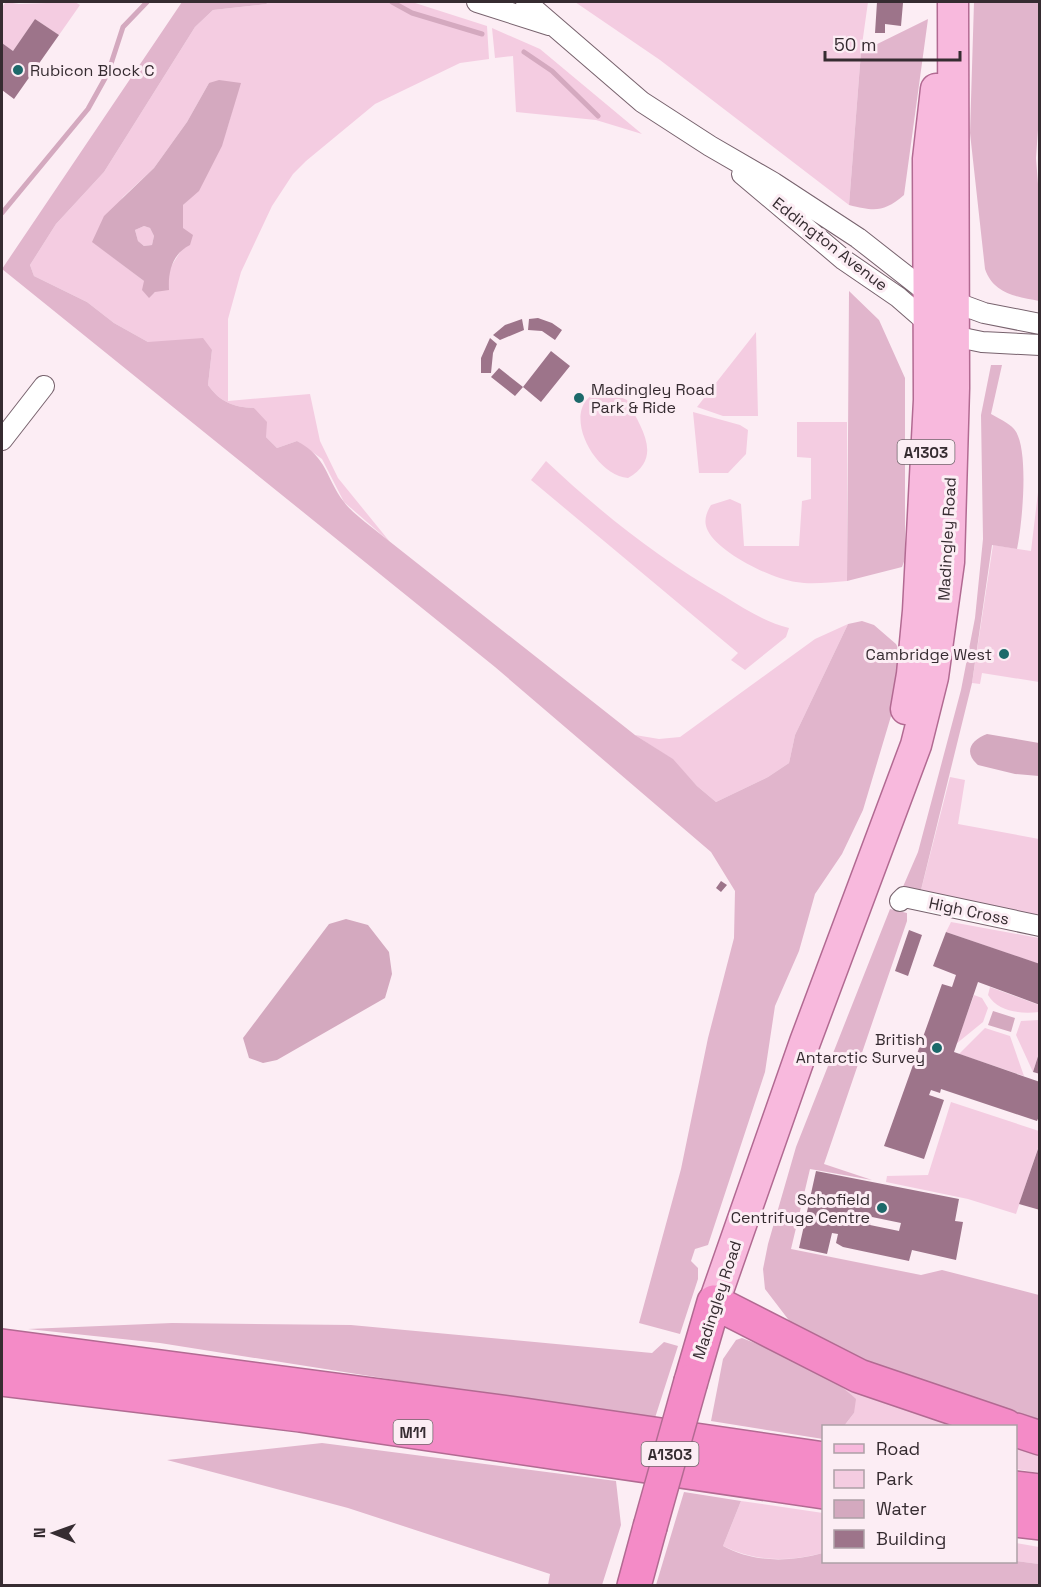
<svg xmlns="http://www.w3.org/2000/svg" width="1041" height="1587" font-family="'Space Grotesk',sans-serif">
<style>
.green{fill:#f4cce1;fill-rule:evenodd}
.forest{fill:#e1b5cc}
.water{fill:#d4a9bf;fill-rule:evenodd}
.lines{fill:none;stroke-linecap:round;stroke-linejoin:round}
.stream{stroke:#d4a9bf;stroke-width:5}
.building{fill:#9d748a;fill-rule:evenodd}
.street-casing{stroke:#77626d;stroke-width:22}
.primary-casing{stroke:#b26a92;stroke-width:33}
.highway-casing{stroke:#b26a92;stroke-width:36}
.street{stroke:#fff;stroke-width:20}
.primary{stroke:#f8b9dd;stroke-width:30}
.highway{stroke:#f48bc7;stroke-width:33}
.highway-bridge-casing{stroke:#b26a92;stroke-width:36;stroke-linecap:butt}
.highway-bridge{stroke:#f48bc7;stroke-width:33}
.poi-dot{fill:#1c696a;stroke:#fcedf4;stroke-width:2}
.labels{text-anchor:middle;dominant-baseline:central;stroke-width:6;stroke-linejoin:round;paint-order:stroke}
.shield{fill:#fcedf4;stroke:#71666c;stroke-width:1.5}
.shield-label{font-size:15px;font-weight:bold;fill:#362c31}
.poi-label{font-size:16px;fill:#362c31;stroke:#fcedf4;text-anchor:end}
.street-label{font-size:16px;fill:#362c31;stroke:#fcedf4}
</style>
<rect width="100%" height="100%" fill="#fcedf4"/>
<path class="green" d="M6,2L19,4L75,2L80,5L59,35L35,19L13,51L2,43V7Z
M266,2H412L487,26L489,59L460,63L375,104L306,161L293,174L272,206L241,272L228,319V401L310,394L320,441L338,478L390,542L344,502L322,459L297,441L277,448L266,437L254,408C233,407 220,402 208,385L212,350L148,342L114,323L87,302L34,276L30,265L56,224L104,172L195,27L213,10L267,4ZM209,83L235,97C229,132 209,181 183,205L182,249L155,292L149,297L144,281L93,242L123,197L154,168L187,122Z
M575,2H868L861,52L849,205L660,60Z
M492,28L540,49L642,134L596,120L516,112L513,56L495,58Z
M144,226L150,228L154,236L152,245L144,246L138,241L135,230Z
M756,332L758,416H723L697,407Z
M605,390L627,400C641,428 664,457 628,478C591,475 555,400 605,390Z
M693,412L740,425L748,430L746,454L728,473H699Z
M797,422H847V581C830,582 813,585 796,582C772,579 719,553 708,531C703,522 706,513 711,505L730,499L741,504L744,546H799L802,501L811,499V458L797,457Z
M546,461C600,512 659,559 724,596C745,609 765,622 789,628L786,637L745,670L731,660L738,653L531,480Z
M1039,484V682L982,673L980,684L972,683L993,545L1031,551Z
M848,624L795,735L789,763L768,777L716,802L697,786L672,759L635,735L659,739L680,737L815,639Z
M950,777L965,780L958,824L1039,839V913L1034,916L920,894Z
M951,922L1039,938V964L946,932Z
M990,987L1039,1005V1012C1021,1014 998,1012 988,995Z
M974,995L982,998L988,1008L983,1022L956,1044Z
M1039,1020V1052L1033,1072L1016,1035L1021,1021Z
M985,1028L1010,1036L1024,1076L959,1054Z
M951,1102L1039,1131V1145L1016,1214L968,1199L886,1182L887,1176L928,1175Z
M811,1370L962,1426H844L854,1413Z
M1016,1445L1039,1452V1473L1016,1469Z
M741,1501L823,1513V1553C788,1562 757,1562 723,1546Z
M1016,1543L1039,1547V1564L1016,1561Z"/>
<path class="forest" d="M182,2H266L267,4L213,10L195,27L104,172L56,224L30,265L34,276L87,302L114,323L148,342L203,338L212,350L208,385C220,402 233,407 254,408L267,422L266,437L277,448L297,441C328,458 325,477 344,502C349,509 358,516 365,522L635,735L673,759L697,786L716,802L768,777L789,763L795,735L848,624L862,621L874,625L896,644L901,654L900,686L863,810L842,854L815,894L799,951L775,1006L765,1072L708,1245L695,1249L691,1261L698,1268V1279L680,1334L639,1323L681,1169L708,1038L734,938L735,891L711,852L495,667L2,269Z
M974,2H1039L1040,101L1036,158L1040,210L1039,301C1016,297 993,293 985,269L970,133Z
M928,19L904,195C883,213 874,211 849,205L861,52Z
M849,291L879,320L905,378V559L902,567L847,581Z
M991,365H1002L991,414C998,418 1009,423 1014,429C1030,447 1022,526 1017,549L992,545L972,683L920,894L902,889L918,852L961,690L975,618L983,539L981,415Z
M890,909L907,913V921L824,1164L872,1180L810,1169L791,1249L921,1275L942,1270L1039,1295V1425L849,1357L791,1323L765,1289L763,1269L768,1244L796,1147Z
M172,1323L351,1325L652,1353L664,1342L678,1346L654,1421L160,1343L28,1329Z
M742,1338C780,1353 827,1371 856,1399L854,1413L844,1426H824L823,1439L711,1421L723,1359L736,1340Z
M322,1443L616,1481L621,1525L602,1585H548L550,1574L348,1508L167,1460Z
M684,1492L741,1501L723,1546C755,1563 789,1562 823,1553L824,1562L1016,1561L1039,1564V1585H656Z"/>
<path class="water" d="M219,80L241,83L222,146L199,191L183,205V228L193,235L190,245C172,254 168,272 169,290L155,292L149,298L142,290L144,281L92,242L104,216L154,168L187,122L209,83ZM144,226L150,228L154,236L152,245L144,246L138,241L135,230Z
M987,734L1039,743V776L1015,774L978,765C963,752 971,740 987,734Z
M346,919L368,925L389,952L392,974L385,998L277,1060L263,1063L249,1058L243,1038L329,924Z
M993,1011L1015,1018L1011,1032L988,1025Z"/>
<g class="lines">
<path class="stream" d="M392,2L412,13L482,34
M524,52L552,71L598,116
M2,213L88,109L108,73L123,27L147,2"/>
</g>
<path class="building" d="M877,2L903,3L901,26L885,24V33H875Z
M35,19L59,35L14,99L2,90V43L13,51Z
M538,318L552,323L562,330L555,340L542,331L528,330L529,319Z
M522,319L524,330L500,340L493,335L505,325Z
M490,338L497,344L493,353L491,373H481V358Z
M551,351L570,366L541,402L523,387Z
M499,368L523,387L515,396L491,377Z
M721,881L727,885L721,892L716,888Z
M909,930L922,935L908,976L895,971Z
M946,932L1040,964V1005L978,982L954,1052L1040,1082V1114L1037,1121L941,1089L940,1093L931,1090L929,1095L944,1100L924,1159L884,1146L942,984L952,987L956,975L933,966Z
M1039,1053L1040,1054V1074L1033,1072Z
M1039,1146H1040V1210L1019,1204Z
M816,1171L959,1199L955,1221L963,1222L956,1260L912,1250L909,1261L843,1247L836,1243L838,1234L832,1233L827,1254L799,1248ZM872,1217L901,1223L899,1231L870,1225Z"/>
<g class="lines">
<defs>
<path id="street" d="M477,2L549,25
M526,2L642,102L710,146L774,183L858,238L927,292L984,313L1040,324
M742,174L844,260L898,297L929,324L953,336L982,342L1040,345
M2,440L44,386
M900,901L904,897L1040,926"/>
<path id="primary" d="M906,709L912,674L918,611L929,400L928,159L936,89
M714,1302L805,1042L916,745L933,677L949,562L954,388L953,2"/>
<path id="highway" d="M2,1346L524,1415L824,1459
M2,1379L300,1415L824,1492
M691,1381L714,1302L859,1376L1006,1426
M1016,1430L1040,1438
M1016,1488L1040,1491
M1016,1520L1040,1523
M634,1586L650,1527"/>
</defs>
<use href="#street" class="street-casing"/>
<use href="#primary" class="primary-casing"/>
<use href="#highway" class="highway-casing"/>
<use href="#street" class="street"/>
<use href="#primary" class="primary"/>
<use href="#highway" class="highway"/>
<defs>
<path id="highway-bridge" d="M650,1527L691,1381"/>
</defs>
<use href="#highway-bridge" class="highway-bridge-casing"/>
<use href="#highway-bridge" class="highway-bridge"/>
</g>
<g class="poi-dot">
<circle cx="18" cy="70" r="6"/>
<circle cx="579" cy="398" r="6"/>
<circle cx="1004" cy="654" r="6"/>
<circle cx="937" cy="1048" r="6"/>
<circle cx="882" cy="1208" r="6"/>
</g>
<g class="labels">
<g class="shield">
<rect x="897.5" y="440" width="57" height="24" rx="4.5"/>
<rect x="393.5" y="1420" width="39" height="24" rx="4.5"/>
<rect x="641.5" y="1442" width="57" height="24" rx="4.5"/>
</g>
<g class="shield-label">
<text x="926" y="452">A1303</text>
<text x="413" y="1432">M11</text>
<text x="670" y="1454">A1303</text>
</g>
<g class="poi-label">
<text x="30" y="70" text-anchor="start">Rubicon Block C</text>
<text x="591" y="389" text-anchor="start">Madingley Road<tspan x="591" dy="18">Park &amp; Ride</tspan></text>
<text x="992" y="654">Cambridge West</text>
<text x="925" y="1039">British<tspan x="925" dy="18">Antarctic Survey</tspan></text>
<text x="870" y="1199">Schofield<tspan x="870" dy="18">Centrifuge Centre</tspan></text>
</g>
<g class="street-label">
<text transform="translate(830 244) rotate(38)">Eddington Avenue</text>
<text transform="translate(947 539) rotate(-87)">Madingley Road</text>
<text transform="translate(969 911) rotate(12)">High Cross</text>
<text transform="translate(717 1300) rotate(-72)">Madingley Road</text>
</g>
</g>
<rect width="1041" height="1587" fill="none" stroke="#362c31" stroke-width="6"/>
<rect x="822" y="1425" width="195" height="138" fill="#fcedf4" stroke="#ada0a6" stroke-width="1.5"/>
<rect x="834" y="1444" width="30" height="9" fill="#f8b9dd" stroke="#ada0a6" stroke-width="1.5"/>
<text x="876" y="1455" font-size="18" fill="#362c31">Road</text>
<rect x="834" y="1470" width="30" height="18" fill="#f4cce1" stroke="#ada0a6" stroke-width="1.5"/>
<text x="876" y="1485" font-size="18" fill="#362c31">Park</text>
<rect x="834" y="1500" width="30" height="18" fill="#d4a9bf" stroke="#ada0a6" stroke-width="1.5"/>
<text x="876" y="1515" font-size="18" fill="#362c31">Water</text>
<rect x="834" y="1530" width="30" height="18" fill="#9d748a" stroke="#ada0a6" stroke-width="1.5"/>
<text x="876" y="1545" font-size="18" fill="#362c31">Building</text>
<g transform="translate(54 1533) rotate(271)" stroke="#fcedf4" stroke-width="4.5" paint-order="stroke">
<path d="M0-4.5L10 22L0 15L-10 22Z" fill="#362c31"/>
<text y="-9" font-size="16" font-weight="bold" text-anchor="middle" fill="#362c31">N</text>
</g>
<path d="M825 51v9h135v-9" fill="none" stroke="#362c31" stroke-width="3"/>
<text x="834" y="51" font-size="18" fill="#362c31" stroke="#fcedf4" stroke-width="4.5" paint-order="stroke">50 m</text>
</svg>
